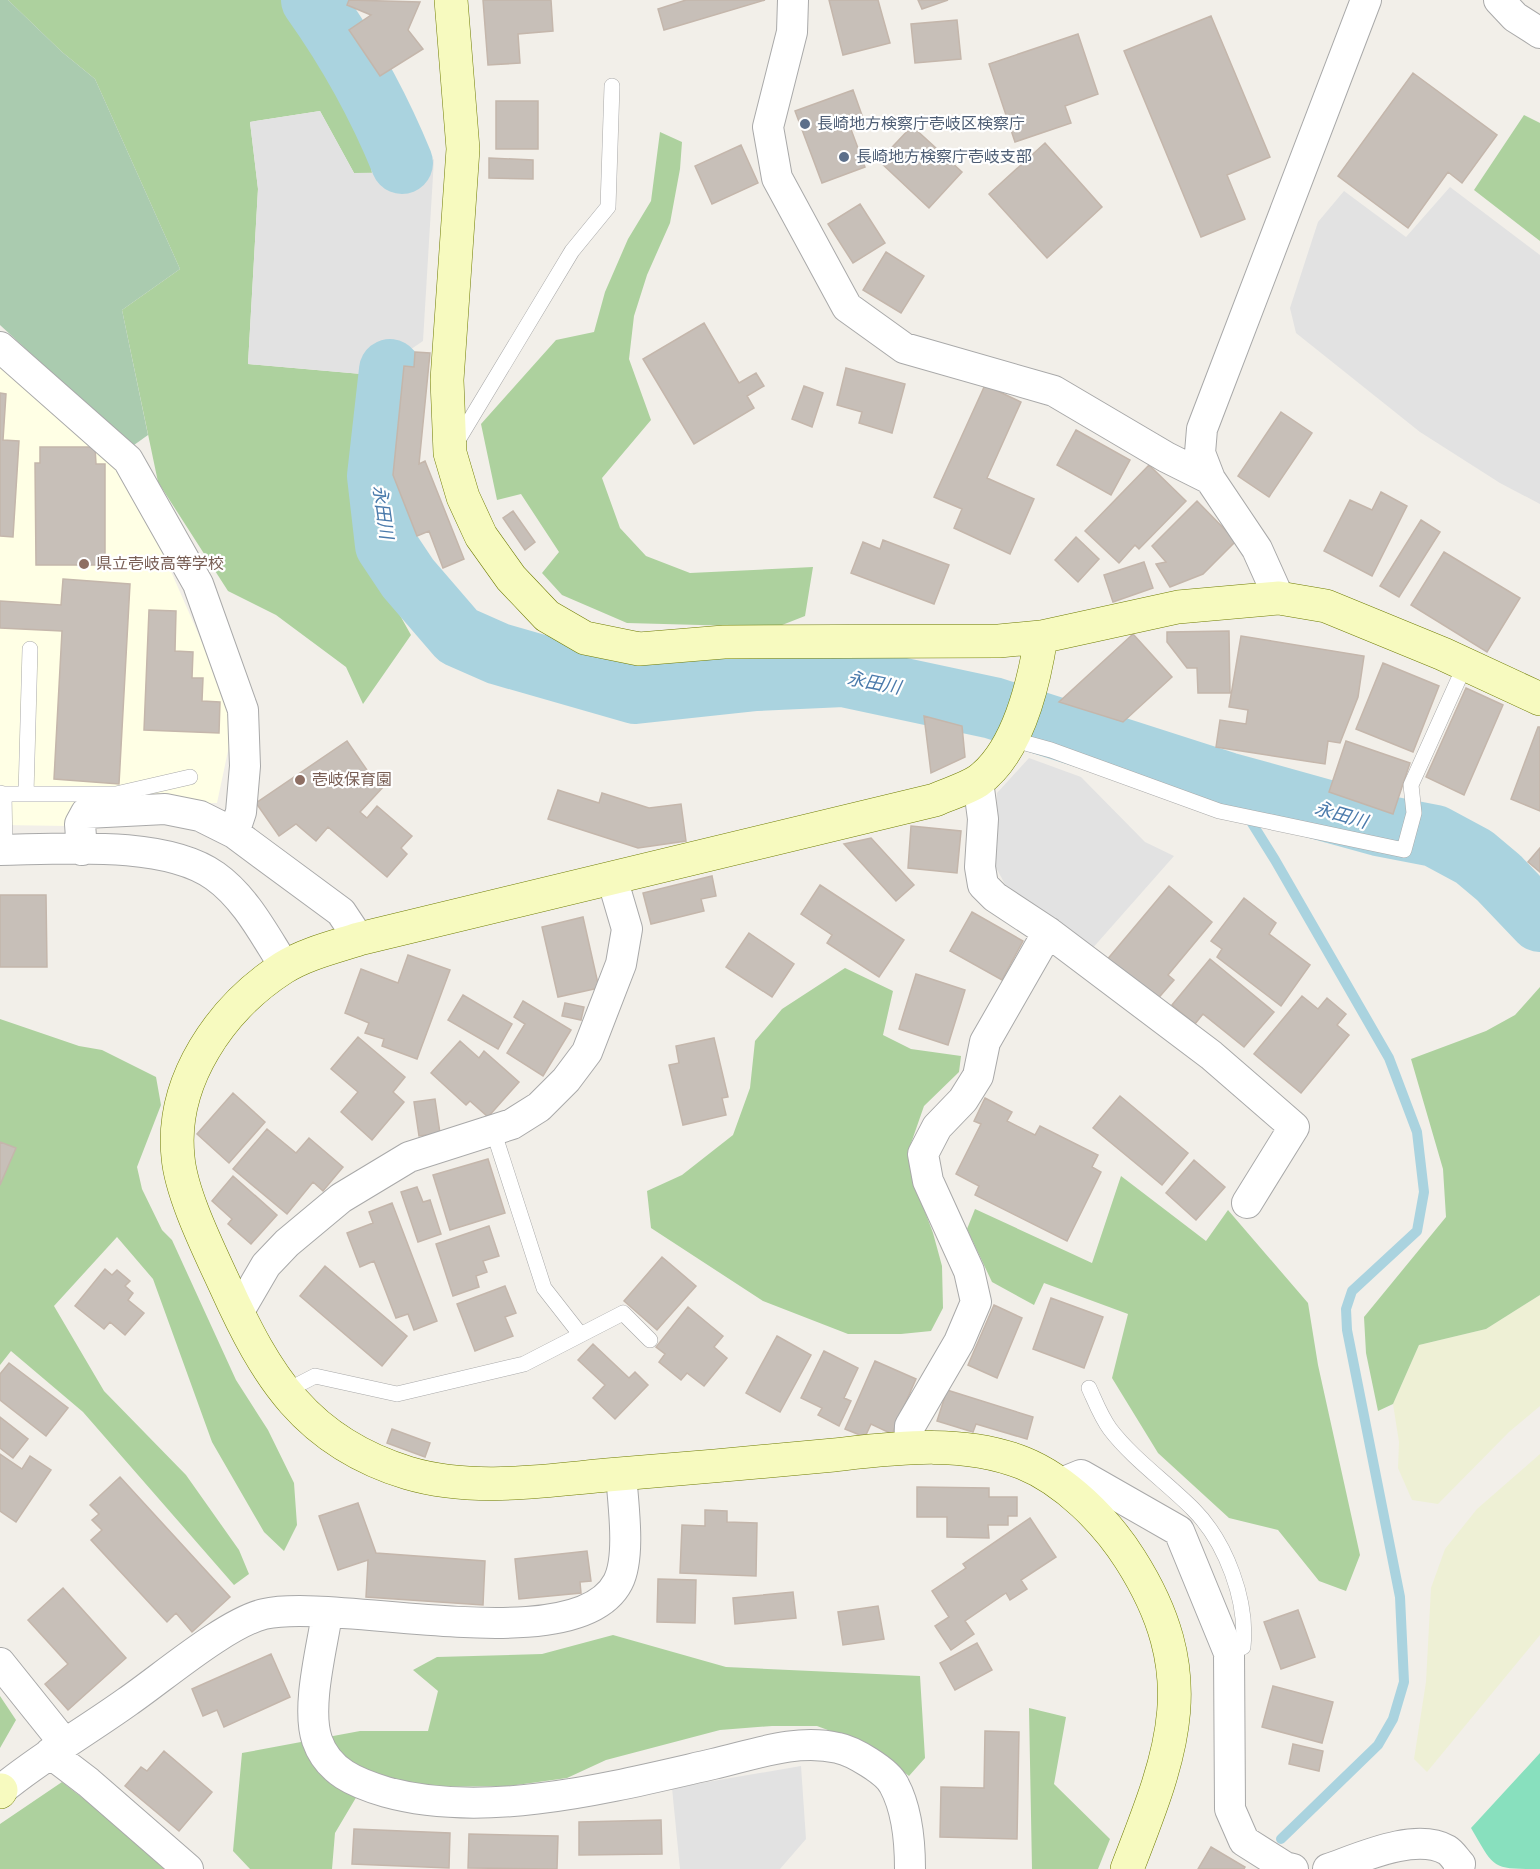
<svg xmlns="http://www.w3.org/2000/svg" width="1540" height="1869" font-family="Signika,'Noto Sans JP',sans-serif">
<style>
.education{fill:#ffffe5}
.farmland{fill:#eef0d5}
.forest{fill:#add19e}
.cemetery{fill:#aacbaf}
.pitch{fill:#88e0be}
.parking{fill:#e2e2e2}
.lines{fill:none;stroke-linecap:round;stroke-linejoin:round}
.stream{stroke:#aad3df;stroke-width:10}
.river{stroke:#aad3df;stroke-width:62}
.building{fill:#c7bfb8;stroke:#c4b6ab;stroke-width:1.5}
.lane-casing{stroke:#a9a9a9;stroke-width:16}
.street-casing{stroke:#a9a9a9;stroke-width:32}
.secondary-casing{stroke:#707d05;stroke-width:34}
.lane{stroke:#fff;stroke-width:15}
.street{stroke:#fff;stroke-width:30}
.secondary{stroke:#f7fabf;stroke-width:33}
.service-dot{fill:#5c6f8a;stroke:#fff;stroke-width:2}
.education-dot{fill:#8d6e63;stroke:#fff;stroke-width:2}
.labels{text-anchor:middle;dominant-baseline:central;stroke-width:4.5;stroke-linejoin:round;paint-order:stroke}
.service-label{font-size:16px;fill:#4e5e75;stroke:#fff;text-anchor:start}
.education-label{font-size:16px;fill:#785e54;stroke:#fff;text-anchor:start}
.water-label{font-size:18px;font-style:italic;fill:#4a7aab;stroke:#fff}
</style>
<rect width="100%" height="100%" fill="#f2efe9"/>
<path class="education" d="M0,360L108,451L145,512L222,688L232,732L217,803L82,805L69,826L0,825Z"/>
<path class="farmland" d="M1540,1295V1406L1509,1432L1438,1504L1412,1500L1398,1468L1399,1442L1393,1404L1419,1345L1486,1329Z
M1540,1454V1635L1427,1772L1414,1759L1426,1682L1431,1588L1445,1549L1477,1509Z"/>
<path class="forest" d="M8,0H299L356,91L372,173H354L320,111L250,122L258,189L248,364L373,375L366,534L397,610L411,635L363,704L346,667L276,615L228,591L158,482L122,310L180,269L95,79L62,52Z
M1524,115L1540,123V241L1474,190Z
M660,132L682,142L680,169L670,223L647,275L634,316L629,359L651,420L602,478L620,528L646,556L690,573L813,567L805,616L777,627L627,623L562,595L542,573L559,552L521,494L497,500L481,424L556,340L594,332L605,292L628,239L651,201Z
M845,968L893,991L883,1035L911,1049L961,1056L959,1072L924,1106L908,1152L915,1185L933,1233L942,1266L943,1308L931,1331L901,1334H848L763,1301L651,1228L647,1191L682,1175L733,1135L750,1088L755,1041L782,1009Z
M1540,987V1295L1486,1329L1419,1345L1393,1404L1378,1411L1366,1353L1364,1317L1446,1217L1443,1169L1411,1059L1486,1031L1515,1015Z
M0,1019L79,1046L102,1050L156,1077L161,1105L137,1167L142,1189L162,1230L172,1240L236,1380L268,1430L294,1483L297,1525L284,1551L264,1532L212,1442L153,1279L117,1237L54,1306L104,1391L186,1475L239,1550L249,1574L234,1585L83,1412L11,1351L0,1365Z
M1121,1176L1206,1241L1228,1210L1308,1303L1318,1365L1360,1555L1346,1591L1319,1581L1278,1530L1229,1518L1158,1453L1112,1378L1128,1314L1044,1283L1034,1305L992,1282L967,1229L975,1209L1092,1263Z
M613,1635L726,1667L920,1676L925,1758L909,1776L871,1746L817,1726H772L720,1730L606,1760L567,1778L509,1786L427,1787L370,1774L335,1833L332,1869H250L233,1851L242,1753L360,1731H428L438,1691L413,1670L437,1657L542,1654Z
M0,1696L16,1720L0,1748Z
M1029,1708L1066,1717L1054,1784L1110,1839L1098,1869H1032Z
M62,1782L174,1869H0V1824Z"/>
<path class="cemetery" d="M0,0H8L62,52L95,79L180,269L122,310L148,435L134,445L104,421L0,325Z"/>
<path class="pitch" d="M1540,1753V1869C1491,1869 1495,1869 1471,1828Z"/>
<path class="parking" d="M320,111L354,173L415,172L434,159L423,341L373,375L248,364L258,189L250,122Z
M1450,187L1540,255V504L1500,483L1420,432L1296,333L1290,308L1318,222L1344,191L1406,237Z
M1029,758L1081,777L1145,842L1174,856L1091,950L1007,888L993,862L997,793Z
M801,1766L806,1839L780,1869H680L672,1788Z"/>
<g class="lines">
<path class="stream" d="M1227,783L1275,860L1389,1058L1417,1132L1424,1192L1417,1231L1352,1291L1346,1309L1347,1330L1400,1597L1404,1682L1393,1719L1378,1745L1281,1839"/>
<path class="river" d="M312,0C349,52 378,104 402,163
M390,370L378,476L386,545L408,578L458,636L499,654L635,693L756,680L843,676L993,708L1227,783L1378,825L1435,836L1474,857L1499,878L1540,921"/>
</g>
<path class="building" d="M349,0L420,2L408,30L423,49L380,76L349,30L371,15L347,5Z
M483,0H551L553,31L518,34L520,63L488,65Z
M765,0L664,30L658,9L686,0Z
M829,0H878L890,43L843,55Z
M918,0H948L922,9Z
M1211,16L1270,157L1227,175L1245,219L1201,237L1124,51Z
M957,20L961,59L915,63L911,24Z
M1078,34L1098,94L1065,106L1071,123L1015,142L989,64Z
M1413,73L1497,135L1462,183L1448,172L1408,228L1338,176Z
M853,90L863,118L849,124L865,167L822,183L795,111Z
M496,101H538V149H496Z
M912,126L962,172L929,208L879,161Z
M1045,143L1102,207L1047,258L989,194Z
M741,145L758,183L712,204L695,166Z
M489,158L533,160V179L489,178Z
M860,204L885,243L853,263L828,224Z
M886,252L924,276L901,313L863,290Z
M704,323L739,383L756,373L764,386L747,396L754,408L694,444L643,359Z
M415,352L430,353L419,464L425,461L464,559L443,568L429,531L417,536L393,475L404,366L414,367Z
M846,368L905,384L892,433L859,423L862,412L837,405Z
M985,385L1021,402L987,478L1034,499L1010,554L954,528L962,509L934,497Z
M804,386L823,393L812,427L792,419Z
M0,393L6,394L3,440L19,441L13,537L0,536Z
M1281,412L1312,433L1269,497L1238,476Z
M1076,430L1130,460L1111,495L1057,465Z
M40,447H95L96,464H105V565H36L35,463H40Z
M1149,465L1186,501L1139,549L1135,545L1119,563L1085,531Z
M1381,492L1407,506L1372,576L1324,551L1350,500L1372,510Z
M1197,501L1236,541L1203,574L1170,587L1156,564L1166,562L1152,546Z
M513,511L535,542L525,550L503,518Z
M1421,520L1440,532L1399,597L1380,586Z
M1076,537L1099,559L1078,582L1055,560Z
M883,540L949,565L934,604L851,573L863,542L880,549Z
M1444,552L1520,598L1487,652L1411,605Z
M1144,562L1153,588L1113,602L1104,575Z
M63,579L130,584L119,784L54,779L62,631L0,628V601L61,605Z
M149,610L176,611L175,651L193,652L192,678H203L202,701L220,702L219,733L144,730Z
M1229,631L1230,693H1198L1197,668H1187L1167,642V632Z
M1133,634L1172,677L1123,722L1059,702Z
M1241,636L1364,656L1358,697L1340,743L1328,741L1325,764L1216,747L1220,720L1246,724L1248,710L1229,707Z
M1383,663L1439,686L1413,752L1356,729Z
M1466,688L1503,705L1464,795L1426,777Z
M924,716L962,726L965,757L931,773Z
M1538,727H1540V811L1511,799Z
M347,741L369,773L384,786L360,812L367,818L377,806L412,836L401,848L407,854L387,877L328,827L316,841L296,824L279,836L256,803Z
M1346,741L1410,763L1393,814L1329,792Z
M558,790L599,803L602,793L649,808L681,804L686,841L638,848L548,819Z
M911,826L961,831L957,873L908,868Z
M871,838L914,885L896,901L844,844Z
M1540,848V872L1528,862Z
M712,876L716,896L701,899L704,911L651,924L643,893Z
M820,885L904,940L879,977L827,943L832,935L801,914Z
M1169,886L1212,922L1168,975L1174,980L1155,1002L1106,961Z
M0,895H46L47,967H0Z
M1244,898L1276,923L1269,934L1310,965L1281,1006L1217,957L1222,949L1211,941Z
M972,912L1023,941L1002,980L950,951Z
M583,917L599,988L558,997L542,927Z
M749,933L794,964L772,997L726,967Z
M408,955L450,970L417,1059L382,1046L384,1039L365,1033L369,1023L345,1013L361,969L398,983Z
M1210,959L1274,1012L1244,1047L1203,1014L1195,1024L1172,1005Z
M916,974L965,990L948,1045L899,1029Z
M463,995L512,1024L498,1049L448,1020Z
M1302,996L1318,1009L1327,998L1346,1014L1337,1025L1349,1035L1301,1093L1254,1054Z
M523,1001L571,1030L543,1076L507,1053L525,1024L514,1017Z
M565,1003L584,1007L581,1020L562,1016Z
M358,1037L405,1077L393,1092L404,1102L372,1140L341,1112L358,1092L331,1069Z
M714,1038L728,1097L722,1098L726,1115L683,1125L669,1065L679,1063L676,1046Z
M460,1041L479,1058L484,1051L519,1082L488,1117L470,1101L466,1105L431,1073Z
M233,1093L265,1122L229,1163L197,1134Z
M1120,1096L1188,1153L1162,1185L1093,1128Z
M985,1098L1012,1112L1007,1121L1035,1135L1040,1126L1098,1155L1092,1167L1101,1172L1067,1241L975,1195L979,1186L956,1174L981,1124L974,1121Z
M435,1099L440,1133L419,1136L414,1102Z
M267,1129L296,1153L309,1138L343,1167L323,1191L313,1182L287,1214L233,1169Z
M0,1142L16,1148L0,1185Z
M488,1159L505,1213L450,1230L433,1175Z
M1194,1160L1225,1187L1196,1220L1166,1193Z
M233,1176L277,1215L251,1244L228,1224L232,1219L212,1201Z
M417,1187L423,1202L430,1200L441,1234L418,1242L401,1192Z
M392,1203L437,1321L414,1330L408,1314L396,1318L374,1261L360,1267L347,1233L373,1223L369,1212Z
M489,1226L499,1256L483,1261L487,1272L476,1276L479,1287L453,1296L436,1244Z
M662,1257L696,1286L657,1330L624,1301Z
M325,1266L407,1336L382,1366L300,1296Z
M105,1269L112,1275L117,1270L130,1281L125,1286L133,1293L128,1300L144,1313L125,1335L110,1322L104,1329L75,1306Z
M505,1286L516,1313L505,1317L513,1336L475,1351L457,1304Z
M1051,1298L1103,1317L1084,1368L1033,1349Z
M994,1305L1022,1318L997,1378L968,1365Z
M688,1307L723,1336L714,1347L727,1358L704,1386L687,1373L681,1380L659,1362L665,1354L656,1347Z
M777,1336L811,1355L780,1412L746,1393Z
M593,1344L629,1378L635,1372L648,1385L615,1419L593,1398L605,1385L578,1360Z
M824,1351L858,1368L844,1398L851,1401L839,1426L818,1415L822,1408L801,1398Z
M875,1361L916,1379L892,1434L871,1424L865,1437L845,1429Z
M9,1363L68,1408L46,1436L0,1400V1374Z
M947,1390L1033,1417L1027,1439L976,1424L973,1432L937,1421Z
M0,1417L28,1439L13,1458L0,1448Z
M392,1429L430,1443L425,1457L387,1443Z
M0,1454L22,1469L30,1456L51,1470L16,1522L0,1511Z
M120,1477L230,1597L192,1632L176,1613L167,1622L91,1540L102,1530L92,1520L99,1514L90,1505Z
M917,1487L989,1488V1497H1017V1516H1008V1525H988L989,1538L947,1537V1517H917Z
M358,1503L376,1553L485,1561L483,1605L366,1597L368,1560L338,1570L319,1516Z
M705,1510L727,1511V1522L757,1523L756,1576L680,1573L682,1525L705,1526Z
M1030,1518L1056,1557L1021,1580L1027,1589L1010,1600L1006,1593L965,1621L974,1634L951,1650L935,1626L949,1617L932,1591L966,1568L963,1564Z
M587,1551L591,1581L580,1582L581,1593L519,1599L515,1559Z
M658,1579L696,1580L695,1623L657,1622Z
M63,1588L126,1658L68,1710L45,1684L68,1664L28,1620Z
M793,1592L796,1618L735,1624L733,1598Z
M878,1606L884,1639L843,1645L838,1612Z
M1298,1610L1315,1657L1281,1669L1264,1622Z
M977,1643L992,1670L955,1690L940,1663Z
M271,1654L290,1697L224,1727L217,1710L203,1716L192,1689Z
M1273,1686L1333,1702L1322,1743L1262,1727Z
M985,1731L1019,1732L1017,1839L940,1837L941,1787L984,1788Z
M1293,1744L1323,1751L1319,1771L1289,1764Z
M164,1751L212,1792L179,1831L125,1786L141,1767L147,1771Z
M661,1820L662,1854L579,1855V1822Z
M354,1829L450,1833L449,1868L352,1864Z
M469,1834L558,1836L557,1869L468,1868Z
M1211,1847L1245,1867L1244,1869H1198Z"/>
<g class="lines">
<defs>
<path id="lane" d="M455,445L572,251L608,207L612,86
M1011,739L1051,750L1219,811L1404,850L1414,813L1411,785L1465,665
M0,793L4,794L5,850
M4,794H116L190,777
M26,794L30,649
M493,1130L544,1288L580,1334
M1089,1388C1095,1401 1101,1417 1110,1429C1132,1458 1166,1482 1193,1509C1226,1542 1248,1601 1243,1647L1229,1653
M284,1392L315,1376L397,1394L524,1364L623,1313L650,1340"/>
<path id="street" d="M793,0L792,32L768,127L777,178L847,307L904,348L1054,391L1166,457L1210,479
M1499,0L1515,17L1540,33
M0,347L128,460L198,584L243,710L245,766L241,812L234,833L341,912L359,939
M1279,598L1257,549L1210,479L1200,453L1202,429L1366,0
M978,781L983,819L980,867L983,885L995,897L1048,932L1211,1055L1294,1127L1247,1203
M0,850C61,849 165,840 215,876C246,898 265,936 285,967
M82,850L80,824L86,813L165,809L200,816L234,833
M238,1313L266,1265L287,1243L341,1198L409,1157L512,1124L539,1107L566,1080L587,1052L621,964L627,929L612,878
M909,1447L910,1426L959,1342L976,1302L969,1271L928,1181L923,1154L937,1127L963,1100L978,1076L985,1042L1048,932
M1059,1484L1081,1475L1179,1531L1229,1653L1230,1809L1244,1841L1285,1867L1293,1869
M327,1614C322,1648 306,1707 317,1740C328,1772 356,1783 386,1792C487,1820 612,1787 713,1764C753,1755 796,1738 838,1748C853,1751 887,1771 894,1785C907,1809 910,1842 910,1869
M0,1663L65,1744
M50,1753L88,1782L188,1869
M1,1790C41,1757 85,1732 127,1702C162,1678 226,1623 264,1614C338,1597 577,1662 618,1582C631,1557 623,1503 621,1474
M1328,1869C1360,1858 1415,1832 1447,1850C1452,1853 1456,1860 1460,1864L1459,1869"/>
<path id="secondary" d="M451,0L463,149L447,380L450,453L463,497L481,536L511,578L547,616L585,638L639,649L724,642L999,641L1041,637L1178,607L1279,598L1326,606L1443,654L1540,699
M1041,637C1034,683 1018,752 978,781C966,789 948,794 935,800L359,939C334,947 305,954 283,968C221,1008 170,1081 178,1157C181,1194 209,1250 225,1285C266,1376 306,1442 408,1473C472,1492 542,1481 607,1475C683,1469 758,1462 834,1455C896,1448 963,1439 1023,1463C1065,1480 1106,1521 1130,1559C1204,1675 1173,1751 1127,1869
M0,1792L1,1790"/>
</defs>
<use href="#lane" class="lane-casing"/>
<use href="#street" class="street-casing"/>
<use href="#secondary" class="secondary-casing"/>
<use href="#lane" class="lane"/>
<use href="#street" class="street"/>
<use href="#secondary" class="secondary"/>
</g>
<g class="service-dot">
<circle cx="805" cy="124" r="6"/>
<circle cx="844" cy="157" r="6"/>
</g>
<g class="education-dot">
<circle cx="84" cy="564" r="6"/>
<circle cx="300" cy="780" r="6"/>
</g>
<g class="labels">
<g class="service-label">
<text x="817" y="124">長崎地方検察庁壱岐区検察庁</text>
<text x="856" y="157">長崎地方検察庁壱岐支部</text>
</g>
<g class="education-label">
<text x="96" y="564">県立壱岐高等学校</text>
<text x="312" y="780">壱岐保育園</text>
</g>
<g class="water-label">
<text transform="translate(383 512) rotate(82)">永田川</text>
<text transform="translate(874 683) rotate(11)">永田川</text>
<text transform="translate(1341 815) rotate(16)">永田川</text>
</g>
</g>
</svg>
